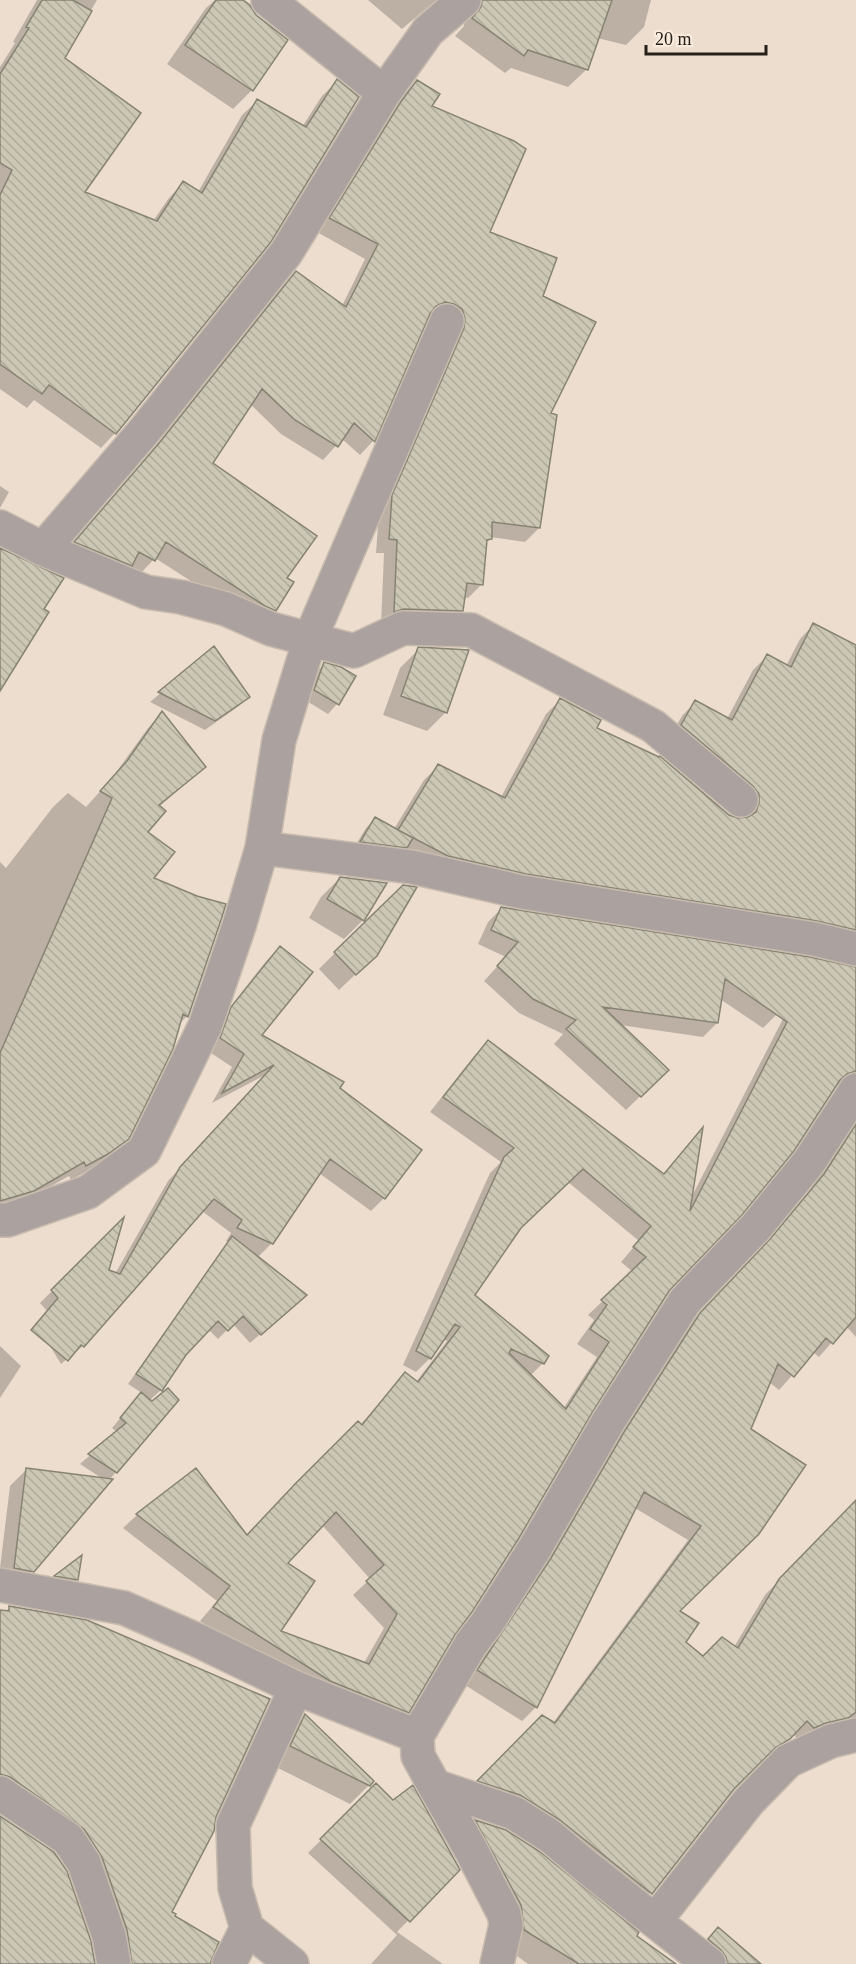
<svg xmlns="http://www.w3.org/2000/svg" width="856" height="1964" font-family="'Times New Roman',serif">
<style>
.shadow{fill:#0003;fill-rule:evenodd}
.building{fill:url(#building-back-hatch);stroke:#878372;stroke-width:1.5;fill-rule:evenodd}
.lines{fill:none;stroke-linecap:round;stroke-linejoin:round}
.street-casing{stroke:#c8bbae;stroke-width:36}
.street{stroke:#aba29f;stroke-width:33}
</style>
<defs>
<pattern id="building-back-hatch" width="6" height="6" patternUnits="userSpaceOnUse" patternTransform="scale(1.5)"><rect width="6" height="6" fill="#ccc7b5"/><path d="M-1 5l2 2M0 0l6 6M5-1l2 2" fill="none" stroke="#afab9b"/></pattern>
</defs>
<rect width="100%" height="100%" fill="#ecddcf"/>
<path class="shadow" d="M37,0H97L63,59L83,193L153,221L169,198L183,183L198,192L242,115L257,101L302,127L322,96L337,81L115,433L101,448L34,400L27,408L0,389V67L15,43L13,42Z
M215,0H241L255,16L286,41L252,90L233,109L167,64L206,8Z
M368,0H439L433,3L402,29Z
M453,0H651L644,27L626,45L597,38L586,70L568,87L511,68L505,73L455,36L464,26L465,16Z
M417,81L488,233L541,296L549,413L539,528L525,542L490,537L486,543L482,584L468,598L464,597L462,610L448,624H381L384,553H376L379,511L440,317L429,316L427,317L373,441L360,455L342,439L323,460L281,434L250,404L210,463L285,578L275,610L261,624L250,619L155,558L140,574L62,556L146,458L282,287L296,273L342,306L365,259L317,232L386,119L403,95Z
M0,486L9,492L0,508Z
M813,625L856,646V951L352,851L366,828L375,819L394,829L424,780L438,766L501,797L546,714L560,700L595,729L728,816L737,820L746,819L745,809L668,740L682,716L695,702L727,719L753,670L767,656L786,666L800,639Z
M214,648L248,697L239,706L205,730L150,702Z
M419,649L446,712L427,731L383,715L400,668Z
M324,664L354,677L337,704L328,714L305,700L315,674Z
M162,714L204,767L159,807L146,832L152,879L197,897L224,905L187,1016L178,1025L128,1138L113,1153L91,1169L71,1180L69,1176L18,1205L0,1212V862L6,868L53,807L68,793L86,807L112,778L148,728Z
M340,878L363,920L344,939L309,918L321,897Z
M502,908L856,969V1092L843,1085L834,1086L668,1290L454,1634L408,1712L394,1726L316,1695L200,1621L217,1601L123,1528L137,1515L196,1470L247,1537L360,1425L405,1374L416,1382L447,1341L443,1339L430,1358L416,1372L403,1365L490,1173L501,1162L430,1112L474,1056L488,1042L663,1174L701,1131L691,1198L786,1013L777,1014L763,1028L720,999L717,1023L703,1037L620,1025L667,1070L626,1110L554,1044L563,1034L519,1013L484,981L506,957L478,944L488,922ZM568,1182L639,1241L621,1262L633,1272L588,1315L594,1320L577,1344L597,1357L563,1409L530,1376L543,1363L473,1295L518,1229ZM322,1525L370,1579L353,1595L384,1628L364,1663L279,1632L286,1563Z
M280,948L260,1035L338,1089L420,1150L384,1198L371,1211L319,1173L272,1243L259,1256L252,1252L295,1304L250,1343L233,1324L218,1339L208,1329L185,1354L161,1390L151,1399L146,1396L145,1397L116,1472L32,1571L15,1588L0,1585V1568L10,1486L27,1469L103,1479L80,1464L117,1432L112,1428L142,1393L128,1384L228,1242L226,1241L231,1233L202,1211L83,1346L61,1364L36,1323L47,1311L40,1303L121,1222L107,1271L115,1274L168,1181L267,1074L212,1103L232,1067L208,1051L219,1021L267,960Z
M335,953L358,972L339,990L319,969Z
M856,1119V1337L846,1326L819,1357L813,1352L779,1390L769,1382L678,1611L683,1642L703,1658L734,1647L765,1595L856,1502V1720L799,1741L793,1734L775,1753L760,1761L733,1788L650,1893L637,1907L465,1795L542,1717L553,1723L688,1540L635,1508L536,1707L522,1721L465,1685L537,1574L610,1447L686,1328L757,1255L810,1190Z
M0,1346L21,1366L0,1398Z
M80,1558L77,1580L68,1589L46,1585Z
M10,1607L170,1912L209,1964H112L82,1871L0,1800V1611L5,1612Z
M305,1716L369,1785L350,1804L272,1765L286,1735Z
M376,1785L458,1869L397,1932L443,1964H371L397,1935L308,1853Z
M476,1821L505,1831L635,1936L674,1964H528L506,1948L458,1839Z
M718,1929L759,1964H696L699,1948Z"/>
<path class="building" d="M42,0H73L92,11L65,58L141,113L85,192L157,221L183,181L202,193L257,99L306,127L337,79L359,97L271,242L116,434L49,385L42,394L0,364V195L12,170L0,163V74L29,28L26,27Z
M216,0H243L250,5L256,15L288,40L253,91L185,45Z
M482,0H612L588,70L528,50L524,56L472,18L481,7Z
M417,80L440,94L432,106L514,141L526,149L490,232L557,258L543,296L596,322L551,413L557,415L540,528L492,522V539L487,540L483,585L467,583L463,611L404,609L394,612L397,540L389,539L392,495L464,328L465,318L462,309L454,304L445,302L436,306L430,314L375,442L354,423L338,447L295,420L262,389L213,463L317,536L287,578L294,582L276,611L265,606L166,542L155,561L139,552L132,566L74,542L160,442L296,271L346,307L378,244L329,218L400,103Z
M0,548L64,578L44,609L49,612L0,691Z
M813,623L856,645V930L817,921L526,874L448,856L398,830L438,764L505,798L560,698L601,720L597,728L659,757L660,756L729,815L738,818L748,817L756,812L759,803V794L753,786L681,725L695,700L732,720L767,654L791,667Z
M214,646L250,697L215,721L158,692Z
M418,647L469,650L447,713L401,696Z
M324,662L341,667L356,676L339,705L314,690Z
M162,711L206,767L159,805L166,811L148,832L175,852L154,878L197,896L226,904L221,920L188,1017L183,1014L173,1049L129,1139L108,1154L86,1166L84,1162L34,1191L0,1201V1053L112,798L100,791L127,761Z
M375,817L413,838L407,848L360,842Z
M340,877L387,883L364,921L327,899Z
M403,885L417,887L377,956L356,975L334,952Z
M501,907L810,957L856,967V1071L847,1074L840,1080L794,1151L742,1215L669,1291L592,1413L519,1538L472,1612L455,1635L409,1713L330,1681L213,1607L230,1586L136,1514L196,1468L247,1535L295,1484L358,1421L362,1425L405,1372L418,1382L460,1327L455,1324L431,1359L416,1351L504,1157L514,1148L443,1097L488,1040L664,1174L703,1127L690,1211L787,1022L725,979L718,1023L603,1007L669,1070L641,1097L566,1029L576,1020L533,999L497,966L518,942L491,930ZM583,1169L651,1226L633,1247L646,1257L601,1300L607,1305L590,1329L609,1342L566,1409L509,1353L511,1349L544,1364L549,1356L475,1295L521,1228ZM336,1512L384,1565L366,1581L397,1614L369,1664L281,1631L315,1581L288,1563Z
M280,946L313,972L262,1035L344,1082L340,1088L422,1150L385,1199L330,1159L273,1244L237,1228L242,1220L214,1199L84,1347L81,1345L68,1361L31,1330L58,1298L51,1290L124,1217L109,1270L120,1274L180,1167L274,1065L222,1093L244,1054L220,1038L231,1007Z
M856,1124V1317L833,1344L826,1338L794,1377L778,1364L751,1429L806,1465L759,1534L680,1611L699,1623L686,1642L703,1656L722,1637L738,1648L779,1579L856,1500V1712L848,1718L826,1723L814,1728L807,1721L790,1739L775,1748L734,1789L652,1894L560,1820L520,1795L477,1781L542,1715L555,1723L701,1526L644,1492L537,1708L477,1670L551,1558L624,1432L700,1313L770,1239L824,1174Z
M232,1236L307,1295L261,1335L243,1316L228,1331L218,1321L186,1355L162,1391L136,1374Z
M168,1388L179,1400L117,1473L88,1454L126,1423L120,1418L141,1392L152,1401Z
M26,1468L113,1479L34,1572L14,1568Z
M82,1555L78,1580L54,1576Z
M9,1606L87,1620L270,1699L216,1817L214,1831L172,1912L176,1914L175,1916L219,1942L210,1964H132L127,1930L102,1857L84,1829L10,1777L0,1774V1610L9,1611Z
M305,1714L374,1781L370,1786L290,1746Z
M376,1783L393,1800L413,1785L460,1870L410,1922L320,1839Z
M0,1816L54,1852L67,1871L91,1941L95,1964H0Z
M475,1820L506,1830L539,1851L639,1932L637,1936L676,1964H579L524,1930L521,1905Z
M718,1927L761,1964H727L726,1957L721,1950L708,1939Z"/>
<g class="lines">
<defs>
<path id="street" d="M268,0L384,93
M0,527L43,549L146,592L181,597L226,609L271,629L354,651L403,628L471,630L653,726L741,800
M43,549L145,430L286,253L384,93L428,31L464,0
M262,848L412,867L522,892L814,939L856,949
M0,1220H8L88,1192L144,1151L205,1026L239,926L262,848L279,740L310,639L447,321
M0,1585L124,1608L197,1640L296,1688L233,1825L235,1888L247,1928L229,1964
M296,1688L417,1736
M435,1786L514,1813L550,1836L588,1868L709,1964
M0,1793L68,1839L84,1863L109,1936L114,1964
M655,1921L749,1801L788,1761L831,1741L856,1735
M247,1928L292,1964
M497,1964L506,1925L504,1914L471,1850L429,1776L418,1756L417,1736L471,1644L487,1623L535,1548L608,1422L685,1301L756,1227L809,1162L856,1090"/>
</defs>
<use href="#street" class="street-casing"/>
<use href="#street" class="street"/>
</g>
<path d="M646 45v9h120v-9" fill="none" stroke="#25201a" stroke-width="3"/>
<text x="655" y="45" font-size="18" fill="#25201a" stroke="#f9eadc" stroke-width="4.5" paint-order="stroke">20 m</text>
</svg>
